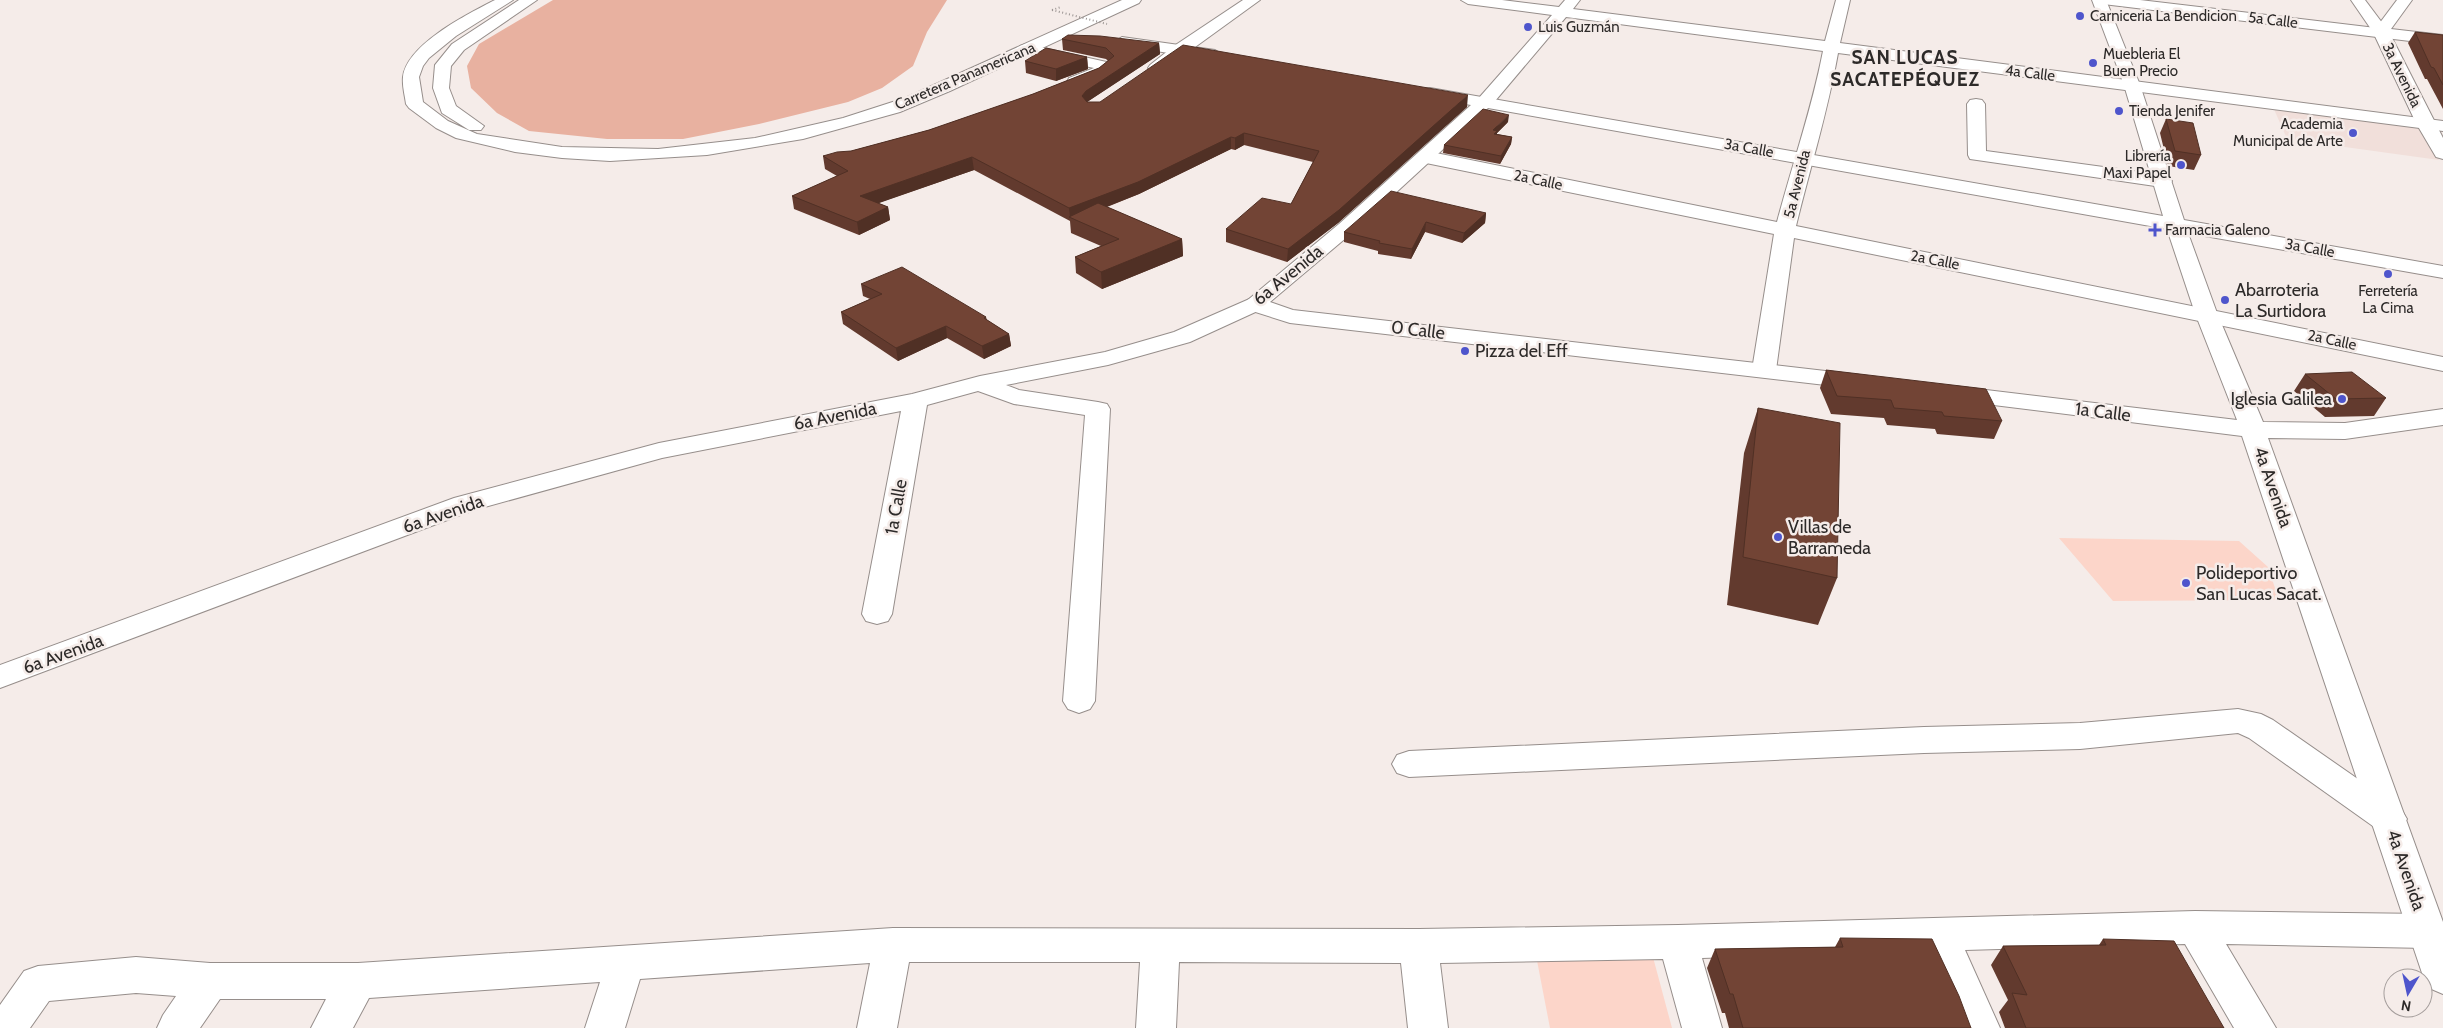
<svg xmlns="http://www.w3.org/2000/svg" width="2443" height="1028" font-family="Cabin,sans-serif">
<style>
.built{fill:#f1dfda}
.green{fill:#fcd5c9}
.forest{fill:#e8b1a0}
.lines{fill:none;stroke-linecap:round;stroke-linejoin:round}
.minor-casing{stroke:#968e8b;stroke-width:2}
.tertiary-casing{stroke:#968e8b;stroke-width:2}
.trunk-casing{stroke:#968e8b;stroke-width:2}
.path{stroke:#9c9694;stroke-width:2;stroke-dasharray:1 2.5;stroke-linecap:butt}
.minor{fill:#fff;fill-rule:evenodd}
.tertiary{fill:#fff;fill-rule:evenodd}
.trunk{fill:#fff;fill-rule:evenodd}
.path-bridge{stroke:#9c9694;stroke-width:2;stroke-dasharray:1 2.5;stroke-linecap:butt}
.wall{fill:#623a2e}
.shaded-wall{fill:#503025}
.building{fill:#724435;stroke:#503025}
.poi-dot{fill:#4e55cc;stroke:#f5ece9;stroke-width:2}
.labels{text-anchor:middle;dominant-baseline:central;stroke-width:5;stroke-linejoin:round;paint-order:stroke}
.far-poi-label{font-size:15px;fill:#2d2a29;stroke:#f5ece9;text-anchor:start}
.far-street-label{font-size:15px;fill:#2d2a29;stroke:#f5ece9}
.street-label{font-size:18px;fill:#2d2a29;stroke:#f5ece9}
.poi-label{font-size:18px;fill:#2d2a29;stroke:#f5ece9;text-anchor:start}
.far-district-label{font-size:19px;font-weight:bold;letter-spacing:1px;fill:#2d2a29;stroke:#f5ece9}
</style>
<rect width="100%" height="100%" fill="#f5ece9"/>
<path class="built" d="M2273,107L2418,127L2439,160L2287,139Z"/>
<path class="green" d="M2059,538L2239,541L2268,567L2279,600L2113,601Z
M1534,945L1650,946L1672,1028H1550Z"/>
<path class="forest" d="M553,0H947L927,32L913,66L882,88L848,102L759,124L683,139H607L529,131L497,113L471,88L467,66L479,44Z"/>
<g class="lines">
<defs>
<path id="minor" d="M1243,0H1260L1162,71H1150L1148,68L1150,65L1174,46Z
M1461,0H1502L1559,7L1565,0H1580L1573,9L1825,41L1836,0H1850L1840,43L2443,121V131L1838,53C1828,111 1810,168 1796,226L2443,357V371L1794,238L1776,370L1772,375L1764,377L1756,375L1752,370L1774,234L1426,163L1419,161L1417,157L1419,153L1426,151L1777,222C1792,165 1812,109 1823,51L1566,17L1490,107H1478L1475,103L1478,99L1552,15L1468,4Z
M2096,0H2140L2376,28L2397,0H2412L2391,29L2443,35V45L2103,4Z
M1026,44L1111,63L1112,70L1110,73L1081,86H1069L1067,82L1069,78L1094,68L1020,52L1018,49L1020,46Z
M1976,99L1982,100L1985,104L1986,151L2162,175L2169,177L2172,181L2169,185L2162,187L1970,159L1968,155L1967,104L1970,100Z
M1254,297L1262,299L1265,304L1262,309L1190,342L1108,365L1006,385L1019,390L1098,402L1107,404L1110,409L1095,701L1090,709L1079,713L1068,709L1063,701L1085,415L1014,404L978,391L927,405L892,614L888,621L877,624L866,621L862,614L901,411L662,458L474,510L0,688V665L454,498L659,443L912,394L980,376L1105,352L1174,332Z
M2238,709L2261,714L2273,720L2401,809L2407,819L2401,829L2389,833L2377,829L2249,738L2238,733L2080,749L1924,753L1409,777L1397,773L1392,764L1397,755L1409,751L1924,727L2080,723Z
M2195,911L2427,914L2440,919C2443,927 2443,935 2440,943L2427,948L2226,944L2276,1028H2234L2185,944L1965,950L2000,1028H1960L1927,951L1702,958L1722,1028H1682L1663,959L1440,963L1448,1028H1408L1401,963L1179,962L1176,1028H1136L1140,962H909L897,1028H857L870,963L640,979L625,1028H585L600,982L369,998L353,1028H311L326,999H220L200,1028H157L163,1015L176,996L136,993L49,1001L30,1028H0V1005L24,971L38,966L136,957L210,963H358L893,928L1419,929L1678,925Z"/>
<path id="tertiary" d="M2092,0H2106L2140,85L2184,220L2443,266V278L2188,233L2217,313L2263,422L2345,423L2443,409V425L2345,439L2268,438L2443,922V994L2429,988L2423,976L2242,436L1953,400L1944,398L1941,393L1944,388L1953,386L2237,420L2195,313L2167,229L1488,108L1353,232L1270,302L1293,310L1860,375L1869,377L1872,382L1869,387L1860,389L1290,323L1246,309L1243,304L1339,224L1471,105L1424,97L1422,93L1424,89L1430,88L2163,216L2124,85Z
M2351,0H2365L2389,32L2443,138V159L2436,157L2416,123L2373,32Z
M1122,37L1215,50L1223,55L1215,60L1116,45L1114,42Z"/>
<path id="trunk" d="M495,0H513L456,36L429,58L423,66L419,77L423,102L448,121L477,134L562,147L658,149L755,138L843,118L905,98L1122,0H1141L1139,3L950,91L900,112L803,139L707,155L610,161L562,158L515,152L456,138L436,128L409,108L406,104C405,96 402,86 403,77C407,44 468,14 495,0Z
M519,0H537L464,50L451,66L449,88L456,106L484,126L481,130H469L442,113L433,88L435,65L452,44Z"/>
</defs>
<use href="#minor" class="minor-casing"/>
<use href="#tertiary" class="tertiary-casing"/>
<use href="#trunk" class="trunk-casing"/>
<path class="path" d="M1052,10L1061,7"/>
<use href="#minor" class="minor"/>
<use href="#tertiary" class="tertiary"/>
<use href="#trunk" class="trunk"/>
<path class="path-bridge" d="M1052,10L1107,24"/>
</g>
<path class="wall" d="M2415,32L2443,35V109L2427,79H2425L2408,43Z
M1062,39L1159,43L1160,54L1087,102L1467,107L1338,223L1287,262L1226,242V229L1291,204L1313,162L1244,145L1235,150L1231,149L1139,194L1107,207L1182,239L1183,256L1102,289L1076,273L1075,257L1101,246L1071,233L1070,221L974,170L878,203L888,207L890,220L859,235L794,209L792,196L837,176L825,169L823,156L851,151L929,130L1033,94L1099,68L1108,61L1106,59L1063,50Z
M1087,57L1088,69L1056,81L1026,73L1025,61Z
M2166,119L2201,155L2194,170L2168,166L2160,133Z
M1508,122L1497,133V134L1512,137L1511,144L1500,164L1443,153L1444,145Z
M1486,213L1485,223L1462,243L1425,232L1411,259L1378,254V251L1344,242V232Z
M861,284L986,317L987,320L1009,334L1011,346L984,359L947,338L898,361L843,324L841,312L870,299L863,296Z
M1826,370L2002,421L1994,439L1937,434L1935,429L1887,425L1884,418L1831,414L1820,388Z
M2305,374L2386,398L2374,416L2325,417L2294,391Z
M1758,408L1837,578L1818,625L1727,605L1744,453Z
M1840,938L1971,1028H1729L1725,1013H1722L1707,968L1715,949L1835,947Z
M2103,939L2224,1028H2005L1999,1012L2008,1000L1991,965L2003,946L2099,945Z"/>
<path class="shaded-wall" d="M1159,43L1160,54L1087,102L1082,96L1086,91Z
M1087,57L1088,69L1056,81V69Z
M1468,95L1467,107L1338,223L1287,262L1288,249Z
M1509,115L1508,122L1497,133L1496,139L1493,130Z
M1244,133V145L1235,150V138Z
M1231,137V149L1139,194L1075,219L1070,217L1069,208Z
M1512,137L1511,144L1500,164L1501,156Z
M972,157L974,170L862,209L860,196Z
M888,207L890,220L859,235L857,222Z
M1486,213L1485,223L1462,243L1464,233Z
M1426,222L1425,232L1411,259L1412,249Z
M1182,239L1183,256L1102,289L1101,272Z
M946,326L947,338L898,361L896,348Z
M1009,334L1011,346L984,359L982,346Z"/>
<path class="building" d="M2415,32L2443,35V85L2434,68L2431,67Z
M1068,35L1100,36L1159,43L1086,91L1082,96L1087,102H1100L1183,45L1468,95L1339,210L1288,249L1226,229L1262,198L1291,204L1319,151L1244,133L1235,138L1231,137L1138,182L1069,208L972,157L860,196L888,207L857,222L792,196L848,171L823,156L837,152L851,151L929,130L1033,94L1099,68L1114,56L1106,48L1062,39Z
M1046,48L1087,57L1056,69L1025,61Z
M1483,109L1509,115L1493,130L1497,131L1494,134L1512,137L1501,156L1444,145Z
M2166,119L2193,123L2201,155L2175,151Z
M1391,191L1486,213L1464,233L1426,222L1412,249L1379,243L1380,241L1344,232Z
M1098,203L1182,239L1101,272L1075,257L1119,239L1069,217Z
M902,267L986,317L984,318L1009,334L982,346L946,326L896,348L841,312L882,294L861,284Z
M1826,370L1986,389L2002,421L1944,416L1942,412L1894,408L1891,400L1837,396Z
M2352,372L2386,398L2336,399L2305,374Z
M1758,408L1840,423L1837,578L1743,557Z
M1840,938L1932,939L1959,996L1971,1028H1743L1733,994H1730L1715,949L1843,947Z
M2103,939L2174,941L2224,1028H2026L2012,993L2027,995L2003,946L2106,945Z"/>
<g class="poi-dot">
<circle cx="2080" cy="16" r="5"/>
<circle cx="1528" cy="27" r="5"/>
<circle cx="2093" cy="63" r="5"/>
<circle cx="2119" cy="111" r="5"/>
<circle cx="2353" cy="133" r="5"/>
<circle cx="2181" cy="165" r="5"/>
<path d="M2152.5 222.5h5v5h5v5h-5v5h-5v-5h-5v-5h5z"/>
<circle cx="2388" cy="274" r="5"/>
<circle cx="2225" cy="300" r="5"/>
<circle cx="1465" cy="351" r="5"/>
<circle cx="2342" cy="399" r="5"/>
<circle cx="1778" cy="537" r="5"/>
<circle cx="2186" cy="583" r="5"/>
</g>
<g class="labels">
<g class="far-poi-label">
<text x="2090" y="16">Carniceria La Bendicion</text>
<text x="1538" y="27">Luis Guzmán</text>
<text x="2103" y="54">Muebleria El<tspan x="2103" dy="17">Buen Precio</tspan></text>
<text x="2129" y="111">Tienda Jenifer</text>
<text x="2343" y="124" text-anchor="end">Academia<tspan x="2343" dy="17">Municipal de Arte</tspan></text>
<text x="2171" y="156" text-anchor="end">Librería<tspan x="2171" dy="17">Maxi Papel</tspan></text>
<text x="2165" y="230">Farmacia Galeno</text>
<text x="2388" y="291" text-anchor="middle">Ferretería<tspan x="2388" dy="17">La Cima</tspan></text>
</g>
<g class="far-street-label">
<text transform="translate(2273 20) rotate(7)">5a Calle</text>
<text transform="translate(2030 73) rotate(7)">4a Calle</text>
<text transform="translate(2402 75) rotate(64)">3a Avenida</text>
<text transform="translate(965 76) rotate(-23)">Carretera Panamericana</text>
<text transform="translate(1749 148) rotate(10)">3a Calle</text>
<text transform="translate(1538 180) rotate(12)">2a Calle</text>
<text transform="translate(1797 184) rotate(-76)">5a Avenida</text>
<text transform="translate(2310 248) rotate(10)">3a Calle</text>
<text transform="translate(1935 260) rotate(11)">2a Calle</text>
<text transform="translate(2332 340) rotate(12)">2a Calle</text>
</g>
<g class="street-label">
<text transform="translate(1288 275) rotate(-39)">6a Avenida</text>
<text transform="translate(1418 330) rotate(7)">0 Calle</text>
<text transform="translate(2103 412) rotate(7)">1a Calle</text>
<text transform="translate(835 416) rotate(-11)">6a Avenida</text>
<text transform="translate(2273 487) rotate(71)">4a Avenida</text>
<text transform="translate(896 507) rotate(-80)">1a Calle</text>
<text transform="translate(443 514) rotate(-19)">6a Avenida</text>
<text transform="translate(63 654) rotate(-20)">6a Avenida</text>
<text transform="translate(2406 870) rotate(71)">4a Avenida</text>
</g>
<g class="poi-label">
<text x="2235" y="290">Abarroteria<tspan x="2235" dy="21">La Surtidora</tspan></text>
<text x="1475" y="351">Pizza del Eff</text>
<text x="2332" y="399" text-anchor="end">Iglesia Galilea</text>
<text x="1788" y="527">Villas de<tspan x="1788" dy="21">Barrameda</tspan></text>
<text x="2196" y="573">Polideportivo<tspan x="2196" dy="21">San Lucas Sacat.</tspan></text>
</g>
<g class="far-district-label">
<text x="1905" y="57">SAN LUCAS<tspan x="1905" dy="22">SACATEPÉQUEZ</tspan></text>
</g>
</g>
<g transform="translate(2408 993) rotate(189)"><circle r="24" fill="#f5ece9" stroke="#a59e9c"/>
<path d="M0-4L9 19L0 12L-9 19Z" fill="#4e55cc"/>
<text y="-8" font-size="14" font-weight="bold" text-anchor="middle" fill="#2d2a29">N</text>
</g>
</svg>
